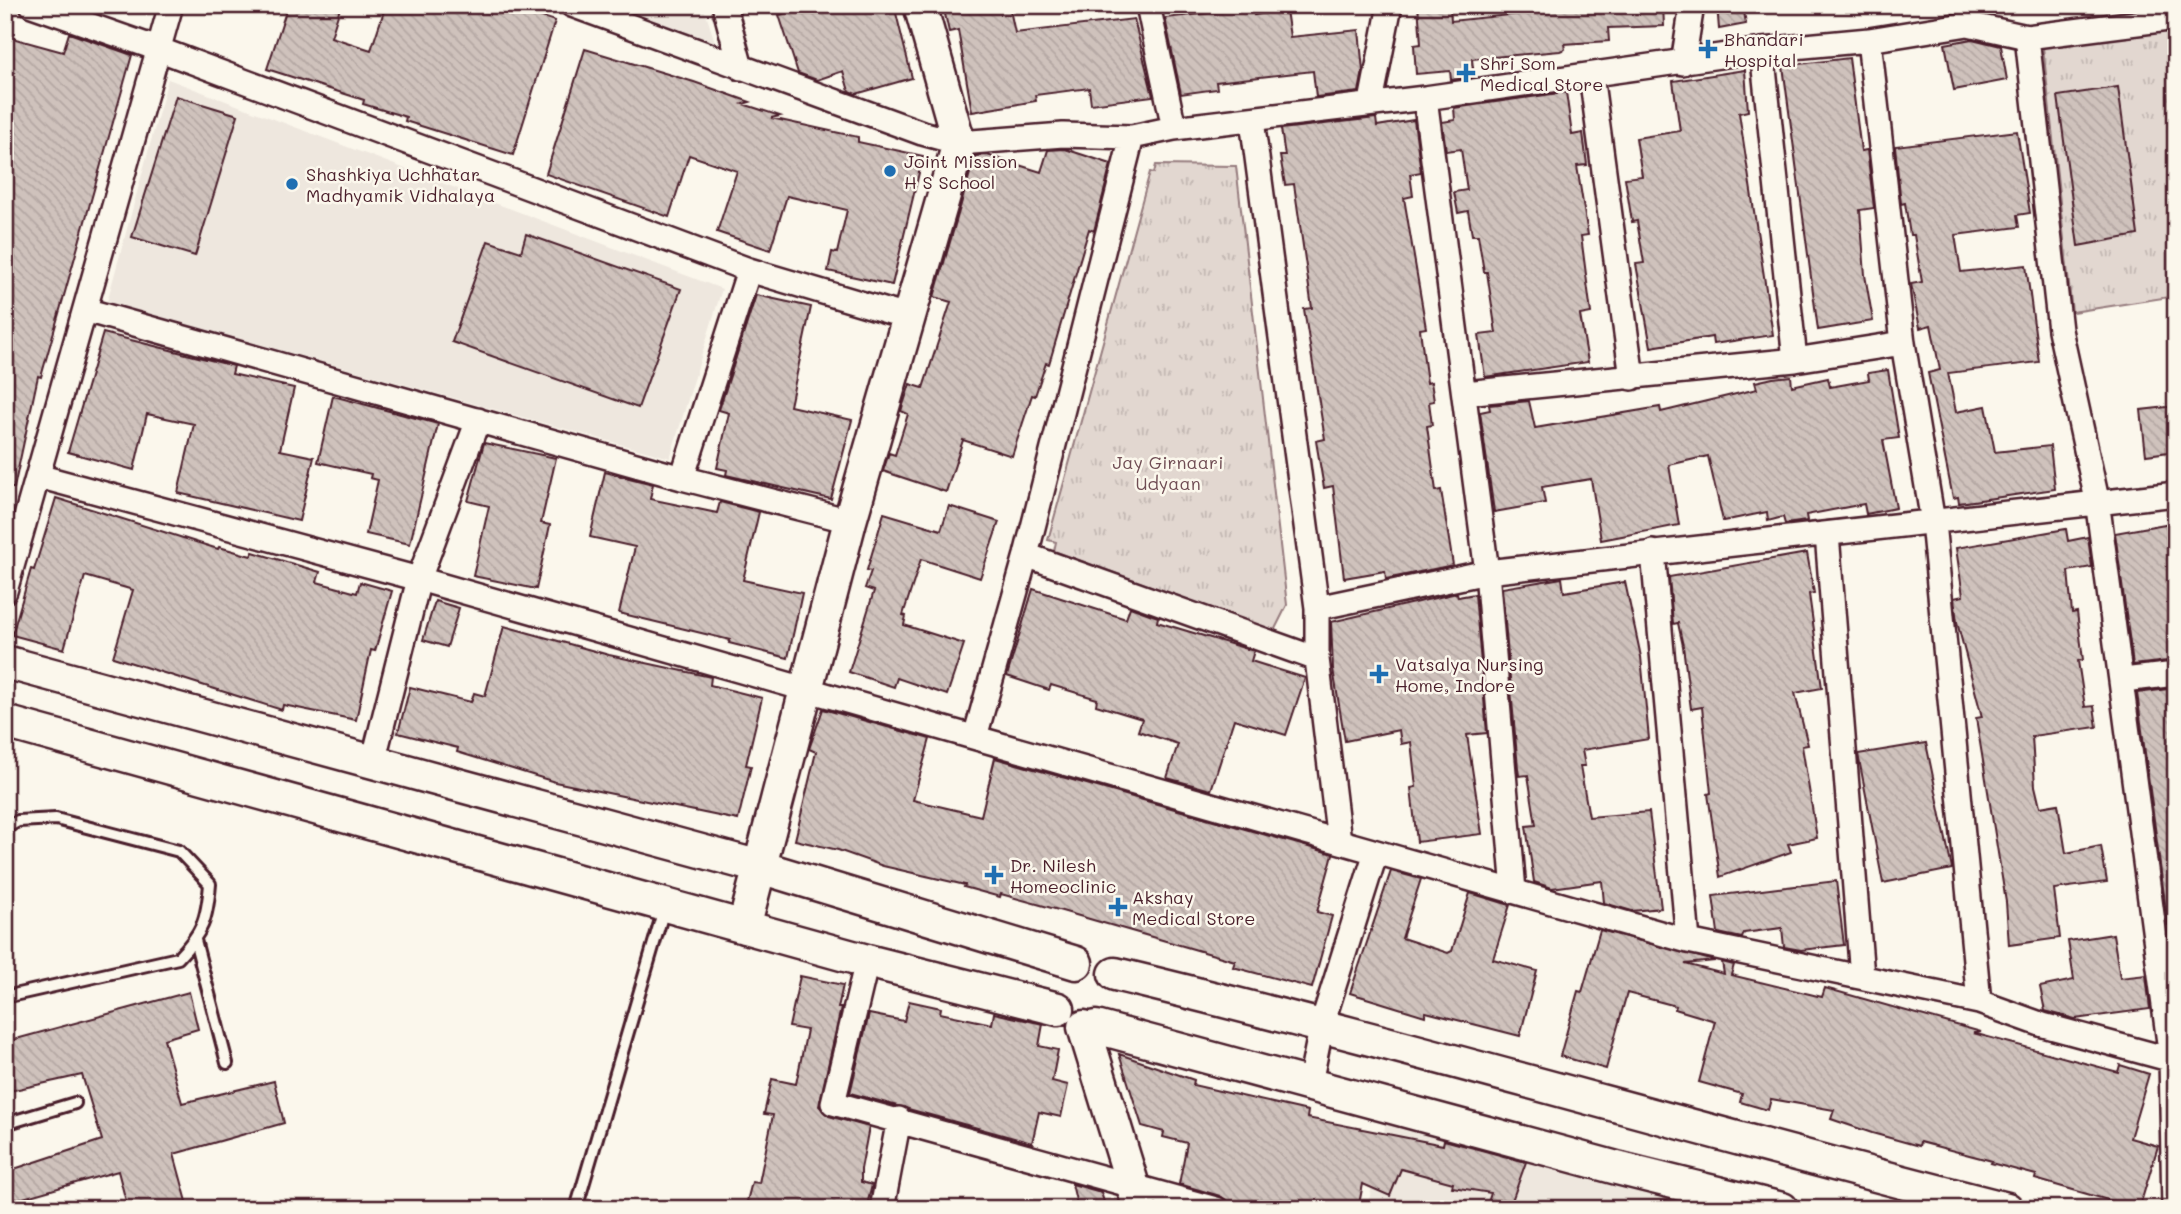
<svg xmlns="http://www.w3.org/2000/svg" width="2181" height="1214" font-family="Mali,sans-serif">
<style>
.built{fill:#eee7de}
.grass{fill:url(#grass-tufts);stroke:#967b7e;stroke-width:2}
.building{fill:url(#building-back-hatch);stroke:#4a1f2b;stroke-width:2}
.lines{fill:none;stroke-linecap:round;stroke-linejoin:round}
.lane-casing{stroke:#4a1f2b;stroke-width:16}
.street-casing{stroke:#4a1f2b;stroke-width:28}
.secondary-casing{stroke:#4a1f2b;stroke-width:37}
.lane{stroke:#fbf7ec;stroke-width:10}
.street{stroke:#fbf7ec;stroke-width:23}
.secondary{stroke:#fbf7ec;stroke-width:32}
.poi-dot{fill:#1f6fb2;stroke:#fbf7ec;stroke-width:2.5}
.labels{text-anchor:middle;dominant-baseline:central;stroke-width:5;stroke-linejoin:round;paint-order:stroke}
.poi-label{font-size:18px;fill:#4a1f2b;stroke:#fbf7ec;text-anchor:start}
.park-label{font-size:18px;fill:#704d54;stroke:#fbf7ec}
</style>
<defs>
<pattern id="grass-tufts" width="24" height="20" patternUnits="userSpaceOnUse" patternTransform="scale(1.75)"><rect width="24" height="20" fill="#e2d7d0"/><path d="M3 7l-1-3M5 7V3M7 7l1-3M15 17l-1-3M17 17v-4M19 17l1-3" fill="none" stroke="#c3b8b3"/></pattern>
<pattern id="building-back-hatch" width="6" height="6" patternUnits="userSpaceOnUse" patternTransform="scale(1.75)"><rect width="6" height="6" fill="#cfc2bc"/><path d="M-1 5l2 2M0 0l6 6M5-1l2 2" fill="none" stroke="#b3a6a2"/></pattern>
</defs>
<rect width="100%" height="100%" fill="#fbf7ec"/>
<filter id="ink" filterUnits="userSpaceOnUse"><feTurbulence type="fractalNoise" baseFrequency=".0143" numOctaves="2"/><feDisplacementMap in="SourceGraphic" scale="14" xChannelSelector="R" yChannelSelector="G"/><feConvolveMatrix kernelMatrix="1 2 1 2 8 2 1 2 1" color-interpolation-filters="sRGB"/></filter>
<g filter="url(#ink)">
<path class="built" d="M600,5H703L716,45Z
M168,79L722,289L670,458L107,302Z
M1386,1122L1751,1209H1367Z"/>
<path class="grass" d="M2176,29V296L2072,312L2043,47Z
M1156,165L1236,166L1287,605L1274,631L1054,551L1056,542L1048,540L1150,172L1154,173Z"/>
<path class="building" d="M288,5H341L331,37L371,50L386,5H505L555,21L513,155L405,121L406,117L363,104L364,100L267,69Z
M813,5H894L912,78L856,94L849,91L843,71L817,80L798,73L779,15Z
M943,5H1009L1015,33L1134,19L1153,96L1091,104L1089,88L1035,95L1036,101L972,112L958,30L949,32Z
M1418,5H1450L1451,21L1518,14V5H1663L1664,26L1608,28L1609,41L1564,44L1565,49L1560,51L1472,59L1474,77L1451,80L1450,71L1416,74L1414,45L1421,44Z
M1717,5H1743L1746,24L1719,29Z
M1253,8L1254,15L1286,10L1290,37L1359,30L1363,71L1359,92L1316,97L1313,71L1216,82L1217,89L1181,94L1165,18Z
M69,33L132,55L41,377L38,376L14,488H5V36L63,52Z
M1972,39L2001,46L2007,80L1954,90L1945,44Z
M585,49L694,82L750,102L743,104L780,116L771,118L858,137V142L923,156L892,285L828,271L832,252L837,253L847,210L787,196L770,250L717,232L737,171L689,155L669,217L546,174Z
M1849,58L1861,151L1867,150L1874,208L1860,210L1865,275L1873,321L1818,330L1783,66Z
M1745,70L1748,111L1739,113L1773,335L1713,344L1712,337L1651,347L1636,264L1644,263L1637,221L1632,222L1625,178L1642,176L1636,138L1680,131L1673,81Z
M2118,87L2138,235L2078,246L2058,96Z
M1566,92L1572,135L1583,133L1587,165L1577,166L1588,235L1581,236L1591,313L1580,315L1588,362L1485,377L1479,335L1496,333L1487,272H1484L1478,235H1472L1468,211L1458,213L1454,192L1467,190L1461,149L1446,151L1442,122L1455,120L1454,108Z
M176,96L238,115L195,256L132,237Z
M1376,118L1377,126L1414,120L1421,172L1410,174L1413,196L1404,198L1426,328L1420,329L1427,383L1431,382L1434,401L1429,402L1432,425L1427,426L1436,491L1441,490L1453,565L1386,579L1385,571L1344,578L1333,486L1324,488L1316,441L1325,439L1304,309L1312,308L1294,184L1285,185L1280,156H1285L1281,129Z
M2017,131L2030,213L2017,215L2019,227L1955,235L1961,272L2026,265L2039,362L1948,373L1956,412L1986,406L1995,452L2050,446L2055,489L1959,503L1958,497L1953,498L1928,373L1940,370L1931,325L1920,328L1911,284L1922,282L1914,235H1910L1905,203L1901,204L1895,146Z
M1065,149L1111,164L1094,231L1089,229L1049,364L1046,363L1035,396L1032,395L1012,456L963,440L946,492L883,471L889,453L895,455L908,414L901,411L910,384L923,388L951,302L934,297L975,156L987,155L1041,172L1048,150Z
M526,234L681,289L638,408L452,342L488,241L521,252Z
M756,295L811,307L790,406L852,420L831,499L726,475L727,470L717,468L729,413L719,410Z
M103,333L234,366L232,374L294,388L280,450L314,457L299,521L178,493L194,424L147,414L134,470L68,452Z
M1888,370L1899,438L1883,440L1896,508L1866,514L1864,504L1806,515L1807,521L1785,524L1783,517L1768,521L1767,512L1723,521L1708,456L1669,465L1679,525L1601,540L1591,479L1542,487L1545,503L1494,512L1480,412L1490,410L1489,405L1529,401L1535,428L1660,407L1661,412L1757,389L1755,382L1773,378L1791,376L1792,386L1828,378L1830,387L1869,380L1868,373Z
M333,396L438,424L410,544L366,534L378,480L370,478L371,474L318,462Z
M2176,406V451L2146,455L2141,410Z
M484,443L556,458L541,523L550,525L536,589L473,576L489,506L468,501Z
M605,472L653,484L650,499L717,513L720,502L759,512L743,580L802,593L788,658L729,643L730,640L619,613L635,547L590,537Z
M56,498L218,549L219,547L251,556L253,552L320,572L317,582L357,593L360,582L392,591L375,651L371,650L356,720L283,705L282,710L113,657L133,590L85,576L64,649L12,635L31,569L34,570Z
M949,506L999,522L980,578L921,559L903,615L906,616L904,625L964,644L947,695L897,678L894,687L849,672L874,591L865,588L871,571L867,570L884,513L941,530Z
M2176,522V660L2133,665L2115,533Z
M2066,529L2068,541L2088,537L2092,567L2068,571L2072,613L2077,612L2083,660L2078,661L2085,707L2094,706L2097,727L2032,736L2035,786L2040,807L2058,804L2066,853L2101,846L2107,882L2054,889L2060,938L2009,945L2006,902L1976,718L1982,717L1957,622L1954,598L1963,596L1956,548Z
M1807,553L1814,593L1809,594L1822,688L1795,693L1808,745L1802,746L1817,838L1788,844L1791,852L1720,877L1708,794L1711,793L1702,707L1691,709L1683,646L1678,623L1673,624L1669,577Z
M1562,578L1564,592L1625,582L1641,657L1649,739L1582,750L1585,766H1580L1589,817L1649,812L1661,908L1632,911L1604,903L1602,881L1552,888L1534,882L1526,826L1536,825L1528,775L1519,776L1518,768L1502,588Z
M1033,589L1126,619L1130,607L1158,617L1157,622L1254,651L1251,661L1305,678L1286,735L1234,719L1211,790L1167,778L1178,744L1138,731L1142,719L1096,705L1097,699L1051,685L1049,690L1007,676Z
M1457,593L1458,597L1475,594L1487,733L1467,735L1482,834L1417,842L1411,788L1416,787L1411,742L1401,744L1399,730L1345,741L1333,669L1331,622Z
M435,601L459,608L447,647L423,640Z
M504,626L609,655L711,677L710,685L762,698L746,765L751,766L738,820L555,782L457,752L458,748L398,733L410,687L471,702L474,693L485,696Z
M2176,688V925H2168L2137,693Z
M823,709L930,739L913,800L981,816L995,758L1333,854L1317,912L1332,916L1312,988L1233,967L1235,961L1048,907L1001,894L1000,897L964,887L965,885L883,866L838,850L795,840L816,752L809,749Z
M1926,743L1952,869L1883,883L1858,754Z
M1391,871L1421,879L1402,938L1448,953L1452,951L1470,893L1510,905L1493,959L1537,971L1520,1036L1426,1012L1425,1016L1350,993Z
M1836,881L1844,945L1801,950L1784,947L1782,928L1744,933L1742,938L1718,933L1713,896Z
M1600,930L1715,961L1685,964L1724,974L1722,962L1734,965L1731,975L1822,997L1825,988L1981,1032L1973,1033L2118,1072L2120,1065L2149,1074L2130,1138L2158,1146L2139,1209L2035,1179L2036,1175L1991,1163L1992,1161L1920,1142L1919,1146L1872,1133L1831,1119L1834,1110L1771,1099L1768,1110L1740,1102L1742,1094L1699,1082L1715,1021L1675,1009L1676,1006L1627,993L1606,1069L1560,1056L1578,991L1582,992Z
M2113,934L2120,978L2146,975L2150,1009L2075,1019L2045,1011L2040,987L2074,980L2068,941Z
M800,976L843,985L838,1008H841L819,1106L829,1116L869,1127L861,1169V1182L872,1185L866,1209H745L752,1182L759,1183L773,1115L764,1114L772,1079L796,1084L807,1030L789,1027Z
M189,992L198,1029L164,1039L182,1103L274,1081L284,1123L174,1154L189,1209H128L118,1171L9,1202L5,1172L102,1140L82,1075L5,1092V1042Z
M909,1001L941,1008L940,1013L992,1024L994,1013L1043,1024L1039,1046L1058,1050L1052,1081L1068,1085L1061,1117L1039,1112L1032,1143L850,1093L869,1014L904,1021Z
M1119,1054L1194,1080L1193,1085L1308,1111L1307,1118L1443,1145L1444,1140L1526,1162L1509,1209H1486L1491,1193L1452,1187L1453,1183L1401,1169L1390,1196L1363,1184L1358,1209H1230L1226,1200L1220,1196L1179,1184L1187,1143L1163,1137L1164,1132L1142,1126Z
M1072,1184L1101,1192L1106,1209H1078Z"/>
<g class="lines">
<defs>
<path id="lane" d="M5,828L18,821L56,819L179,851L210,884C207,920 203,932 178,958L5,997
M195,940L227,1063
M5,1124L75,1103
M576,1209L664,909"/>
<path id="street" d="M32,5L158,49L749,270L907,317
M572,5L922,133L959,143L1063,135L1132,137L1174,128L1425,98L1762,50L1869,40L1968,24L2027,37L2176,18
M724,5L741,68
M1148,5L1174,128
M2027,37L2060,330L2097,500L2171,1058L2174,1209
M1869,40L1903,343L1933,522L1979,1002
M1762,50L1795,360
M1683,63L1692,5
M1591,75L1632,378
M1425,98L1487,572L1514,891
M1371,102L1390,5
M1252,120L1317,608V659L1339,841
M85,310L682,478L850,521
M1465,393L1795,360L1903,343
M38,476L419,579L1688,941L1979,1002L2043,1025L2176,1061
M682,478L749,270
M1827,534L1862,977
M1653,552L1688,941
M1026,555L1317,659
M5,591L171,5
M1317,608L1487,572L2176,494
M2123,680L2176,674
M975,737L1026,555L1132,137
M373,762L419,579L478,420
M867,961L833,1103L1216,1209
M1310,1083L1322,1024L1376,852
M882,1209L899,1119"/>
<path id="secondary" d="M5,662L760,867L1076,963
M5,722L867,961L1058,1009
M744,927L850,521L959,143L920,5
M1115,974C1414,1046 1709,1134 2007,1209
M1084,1027L1140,1209
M1096,1027L1617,1168L1782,1209"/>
</defs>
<use href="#lane" class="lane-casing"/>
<use href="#street" class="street-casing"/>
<use href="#secondary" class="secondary-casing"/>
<use href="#lane" class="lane"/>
<use href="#street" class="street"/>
<use href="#secondary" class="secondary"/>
</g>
</g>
<g class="poi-dot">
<path d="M1704.5 38.5h7v7h7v7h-7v7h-7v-7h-7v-7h7z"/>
<path d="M1462.5 62.5h7v7h7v7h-7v7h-7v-7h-7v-7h7z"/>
<circle cx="890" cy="171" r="7"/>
<circle cx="292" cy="184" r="7"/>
<path d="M1375.5 663.5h7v7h7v7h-7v7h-7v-7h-7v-7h7z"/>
<path d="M990.5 864.5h7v7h7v7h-7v7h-7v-7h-7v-7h7z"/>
<path d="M1114.5 896.5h7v7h7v7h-7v7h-7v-7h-7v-7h7z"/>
</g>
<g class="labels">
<g class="poi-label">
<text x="1724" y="39">Bhandari<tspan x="1724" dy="21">Hospital</tspan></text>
<text x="1480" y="63">Shri Som<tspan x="1480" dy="21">Medical Store</tspan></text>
<text x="904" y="161">Joint Mission<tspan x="904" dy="21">H S School</tspan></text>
<text x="306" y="174">Shashkiya Uchhatar<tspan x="306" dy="21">Madhyamik Vidhalaya</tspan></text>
<text x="1395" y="664">Vatsalya Nursing<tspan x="1395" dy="21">Home, Indore</tspan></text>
<text x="1010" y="865">Dr. Nilesh<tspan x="1010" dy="21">Homeoclinic</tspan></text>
<text x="1132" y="897">Akshay<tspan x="1132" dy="21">Medical Store</tspan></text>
</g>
<g class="park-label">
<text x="1168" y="462">Jay Girnaari<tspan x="1168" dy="21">Udyaan</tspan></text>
</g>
</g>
<rect width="2181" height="1214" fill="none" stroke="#fbf7ec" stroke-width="28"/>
<rect x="14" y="14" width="2153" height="1186" fill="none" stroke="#4a1f2b" stroke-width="2.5" filter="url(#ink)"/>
</svg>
